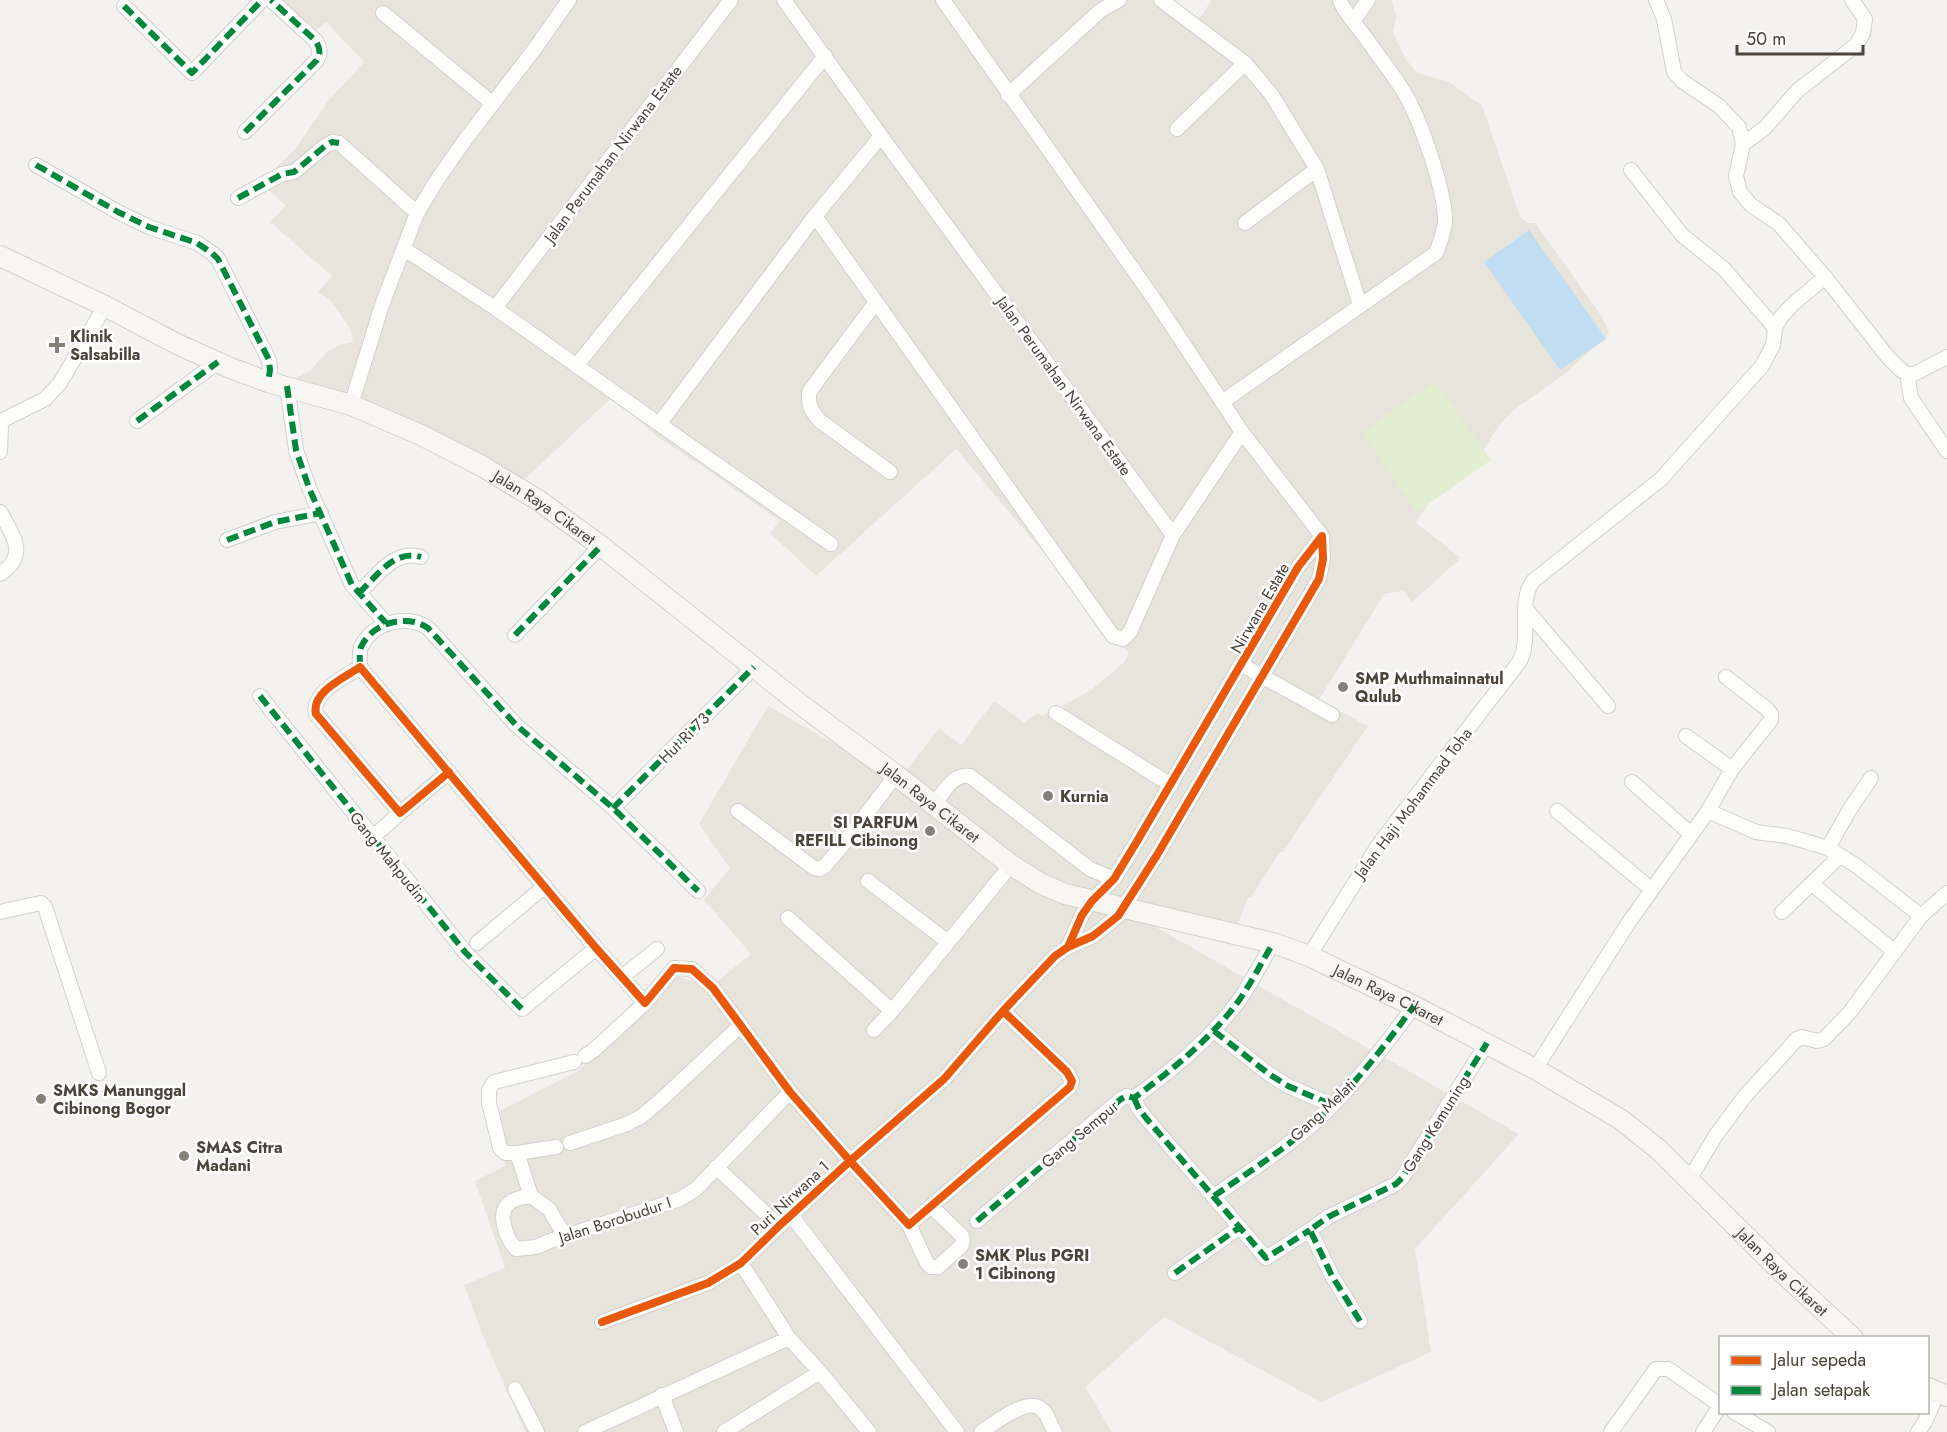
<svg xmlns="http://www.w3.org/2000/svg" width="1947" height="1432" font-family="Jost,sans-serif">
<style>
.residential{fill:#e7e4dc}
.green{fill:#e1eecf}
.water{fill:#c0ddf1}
.lines{fill:none;stroke-linecap:round;stroke-linejoin:round}
.street-casing{stroke:#d2d0cb;stroke-width:16}
.secondary-casing{stroke:#d3cfc5;stroke-width:22}
.street{stroke:#fdfdfc;stroke-width:14}
.secondary{stroke:#f7f6f1;stroke-width:20}
.quiet{stroke:#00873e;stroke-width:6;stroke-dasharray:12 6;stroke-linecap:butt}
.cycleway-casing{stroke:#fff;stroke-width:11}
.cycleway{stroke:#e8590c;stroke-width:8}
.poi-dot{fill:#868178;stroke:#fff;stroke-width:2}
.labels{text-anchor:middle;dominant-baseline:central;stroke-width:5;stroke-linejoin:round;paint-order:stroke}
.street-label{font-size:16px;fill:#4b4439;stroke:#fff}
.poi-label{font-size:16px;font-weight:bold;fill:#4b4439;stroke:#fff;text-anchor:start}
</style>
<rect width="100%" height="100%" fill="#f4f2ee"/>
<path class="residential" d="M271,0H1171L1199,19L1212,0H1392L1396,17L1393,33L1405,58L1417,73L1447,81L1482,105L1520,217L1527,223H1535L1602,317L1609,331L1607,335L1566,373L1511,412L1495,431L1473,468L1430,501L1416,523L1461,558L1412,602L1403,591L1384,594L1319,700L1368,726L1283,852H1280L1251,897H1248L1236,928L1158,909L1089,889L1519,1134L1415,1249L1431,1352L1321,1402L1164,1317L1085,1387L1112,1432H525L485,1341L464,1285L505,1268L475,1181L505,1166L499,1111L578,1071L645,1010L677,976L710,987L751,954L704,900L730,868L699,824L768,706L976,824L906,771L939,728L961,745L994,701L1024,722L1038,713L1042,716L1090,691L1123,663L1129,654L956,449L816,576L770,533L780,521L709,471L659,438L630,413L610,399L522,482L293,380L311,370L328,351L337,346L353,342L350,328L331,301L318,292L332,276L270,222L286,206L261,182L295,149L329,100L364,62L326,22L309,36Z"/>
<path class="green" d="M1435,381L1491,460L1417,512L1362,433Z"/>
<path class="water" d="M1529,230L1606,339L1560,370L1484,262Z"/>
<g class="lines">
<defs>
<path id="street" d="M784,0L881,136L1173,535
M943,0L1154,299L1242,432L1322,536
M1161,0L1245,63L1271,94L1317,169L1360,305
M1656,0L1664,19L1674,72L1682,81L1719,106L1739,127L1743,144L1736,176L1740,192L1751,205L1779,224L1825,277L1887,356L1901,370L1907,374H1914L1947,357
M124,6L192,73L262,0
M383,13L493,104
M1354,20L1368,0
M1008,95L1101,10L1119,0
M1177,129L1245,63
M245,132L317,60C321,52 320,49 316,41L271,0
M1743,144L1765,128L1797,91L1856,45L1863,33L1865,19L1852,0
M36,165L118,212L149,227L197,243L212,253L218,259L269,360L270,370L268,382
M1631,170L1682,235L1724,269L1775,328
M238,198L282,174L294,172L325,146L332,142L339,143L417,213
M815,216L1113,636L1123,639L1130,632L1173,535L1242,432
M1245,223L1317,169
M404,249L495,308L659,424L815,216L881,136
M876,302L809,392C808,405 811,411 820,421L890,472
M495,308L731,0
M577,365L825,56
M1907,374L1911,398L1947,451
M287,386L296,450L309,488L352,585L386,623
M1222,402L1436,253C1440,243 1444,233 1445,222C1446,194 1423,129 1410,103C1399,81 1382,61 1368,41C1362,32 1341,8 1340,0
M351,405L382,305L417,213L437,180L465,140L536,47L569,0
M137,421L218,362
M659,424L831,544
M0,452L1,426L3,420L45,399L60,383L105,306
M0,512C13,535 29,555 0,574
M227,540L275,522L321,513
M359,593C377,576 394,549 421,557
M1526,609L1608,706
M515,635L601,546
M1242,665L1332,715
M360,667C360,661 359,653 361,647C372,623 406,613 428,628L516,725L613,808L698,891
M260,696L465,952L522,1009L596,948
M1056,713L1171,785
M1686,736L1732,769
M449,772L400,813L316,714C311,692 344,678 360,667L596,948L645,1003L674,968L692,969L713,988L790,1092L850,1161L909,1225L1070,1087L1072,1081L1067,1072L1003,1011
M1632,782L1691,834
M934,804C944,792 953,773 970,776L1090,869L1114,879
M613,808L754,667
M738,811L814,868L820,869L825,866L845,842L896,775
M1557,811L1651,889
M1708,811L1756,832L1787,836L1828,848L1857,866L1921,916
M373,837L400,813
M1828,848L1850,809L1871,778
M868,881L948,942
M1812,884L1895,952
M0,912L41,903L45,907L99,1073
M1782,912L1840,856
M788,918L892,1011
M477,943L545,886
M1309,956L1379,844L1520,661C1532,635 1517,604 1533,581L1661,479L1762,366L1773,345L1775,328L1781,317L1792,305L1825,277
M623,976L657,949
M874,1030L892,1011L1011,865
M1214,1031L1269,1074L1288,1086L1332,1105
M585,1056L594,1050L645,1003
M1535,1069L1629,922L1708,811L1732,769L1771,720V714L1767,709L1726,677
M1134,1098L1139,1109L1146,1118L1266,1258L1310,1230
M570,1143L627,1124L642,1116L662,1099L741,1025
M556,1147L517,1153H505L500,1148L489,1103V1090L494,1082L574,1062
M517,1153L531,1196
M716,1167L779,1226
M1689,1180L1716,1135L1745,1096L1797,1039L1802,1037L1817,1041L1824,1039L1850,1012L1921,916L1947,893
M531,1196C523,1197 513,1199 508,1204C497,1215 507,1240 516,1249L536,1247L550,1241L680,1199L696,1189L790,1092
M531,1196L549,1209L565,1236
M1214,1196C1247,1173 1282,1151 1312,1125C1351,1090 1383,1048 1414,1006
M791,1215L957,1432
M977,1221L1121,1099L1127,1096L1134,1098C1173,1069 1211,1039 1240,999C1252,981 1262,962 1273,943
M909,1225L927,1263L931,1267H938L962,1245L963,1240L962,1236L931,1206
M741,1263L789,1338L820,1372L869,1432
M1175,1273L1240,1227
M1360,1321L1332,1276L1310,1230L1328,1217L1396,1184L1402,1178L1487,1043
M602,1322L708,1283L741,1263L779,1226L850,1161L944,1079L1003,1011L1055,956L1068,947L1093,936L1118,916L1157,855L1319,579L1323,559L1322,536L1298,567L1136,843L1114,879L1092,901L1082,915L1068,947
M515,1389L537,1432
M662,1395L676,1432
M1734,1412L1768,1432
M585,1432L789,1338
M724,1432L820,1372
M981,1432C993,1424 1026,1398 1040,1408C1048,1413 1050,1425 1055,1432
M1611,1432L1656,1369H1668L1720,1405
M1703,1432L1720,1406
M1918,1432L1925,1422L1938,1392"/>
<g id="secondary">
<path id="s1" d="M0,256L105,306L177,344L228,367L268,382L351,405L421,435L480,465L538,500L601,546L804,707L896,775L1011,865L1040,883L1065,894L1273,943L1309,956L1414,1006L1535,1069L1620,1119L1658,1149L1787,1277L1853,1338"/>
<path d="M1928,1388L1947,1396"/>
</g>
</defs>
<use href="#street" class="street-casing"/>
<use href="#secondary" class="secondary-casing"/>
<use href="#street" class="street"/>
<use href="#secondary" class="secondary"/>
<path class="quiet" d="M124,6L192,73L262,0
M245,132L317,60C321,52 320,49 316,41L271,0
M36,165L118,212L149,227L197,243L212,253L218,259L269,360L270,370L268,382
M238,198L282,174L294,172L325,146L332,142L339,143
M287,386L296,450L309,488L352,585L386,623
M137,421L218,362
M227,540L275,522L321,513
M359,593C377,576 394,549 421,557
M515,635L601,546
M360,667C360,661 359,653 361,647C372,623 406,613 428,628L516,725L613,808L698,891
M260,696L465,952L522,1009L524,1008
M613,808L754,667
M1214,1031L1269,1074L1288,1086L1332,1105
M1134,1098L1139,1109L1146,1118L1266,1258L1310,1230
M1214,1196C1247,1173 1282,1151 1312,1125C1351,1090 1383,1048 1414,1006
M977,1221L1121,1099L1127,1096L1134,1098C1173,1069 1211,1039 1240,999C1252,981 1262,962 1273,943
M1175,1273L1240,1227
M1360,1321L1332,1276L1310,1230L1328,1217L1396,1184L1402,1178L1487,1043"/>
<defs>
<path id="cycleway" d="M449,772L400,813L316,714C311,692 344,678 360,667L596,948L645,1003L674,968L692,969L713,988L790,1092L850,1161L909,1225L1070,1087L1072,1081L1067,1072L1003,1011
M602,1322L708,1283L741,1263L779,1226L850,1161L944,1079L1003,1011L1055,956L1068,947L1093,936L1118,916L1157,855L1319,579L1323,559L1322,536L1298,567L1136,843L1114,879L1092,901L1082,915L1068,947"/>
</defs>
<use href="#cycleway" class="cycleway-casing"/>
<use href="#cycleway" class="cycleway"/>
</g>
<g class="poi-dot">
<path d="M54 336h6v6h6v6h-6v6h-6v-6h-6v-6h6z"/>
<circle cx="1343" cy="687" r="6"/>
<circle cx="1048" cy="796" r="6"/>
<circle cx="930" cy="831" r="6"/>
<circle cx="41" cy="1099" r="6"/>
<circle cx="184" cy="1156" r="6"/>
<circle cx="963" cy="1264" r="6"/>
</g>
<g class="labels">
<g class="street-label">
<text transform="translate(613 154) rotate(-53)">Jalan Perumahan Nirwana Estate</text>
<text transform="translate(1064 386) rotate(54)">Jalan Perumahan Nirwana Estate</text>
<text stroke="none"><textPath href="#s1" startOffset="602">Jalan Raya Cikaret</textPath></text>
<text transform="translate(1260 608) rotate(-60)">Nirwana Estate</text>
<text transform="translate(684 738) rotate(-45)">Hut Ri 73</text>
<text stroke="none"><textPath href="#s1" startOffset="1088">Jalan Raya Cikaret</textPath></text>
<text transform="translate(1413 803) rotate(-53)">Jalan Haji Mohammad Toha</text>
<text transform="translate(388 857) rotate(51)">Gang Mahpudin</text>
<text stroke="none"><textPath href="#s1" startOffset="1592">Jalan Raya Cikaret</textPath></text>
<text transform="translate(1323 1110) rotate(-43)">Gang Melati</text>
<text transform="translate(1436 1124) rotate(-58)">Gang Kemuning</text>
<text transform="translate(1080 1134) rotate(-40)">Gang Sempur</text>
<text transform="translate(790 1198) rotate(-43)">Puri Nirwana 1</text>
<text transform="translate(615 1220) rotate(-18)">Jalan Borobudur I</text>
<text stroke="none"><textPath href="#s1" startOffset="2078">Jalan Raya Cikaret</textPath></text>
</g>
<g class="poi-label">
<text x="70" y="336">Klinik<tspan x="70" dy="18">Salsabilla</tspan></text>
<text x="1355" y="678">SMP Muthmainnatul<tspan x="1355" dy="18">Qulub</tspan></text>
<text x="1060" y="796">Kurnia</text>
<text x="918" y="822" text-anchor="end">SI PARFUM<tspan x="918" dy="18">REFILL Cibinong</tspan></text>
<text x="53" y="1090">SMKS Manunggal<tspan x="53" dy="18">Cibinong Bogor</tspan></text>
<text x="196" y="1147">SMAS Citra<tspan x="196" dy="18">Madani</tspan></text>
<text x="975" y="1255">SMK Plus PGRI<tspan x="975" dy="18">1 Cibinong</tspan></text>
</g>
</g>
<rect x="1719" y="1336" width="210" height="78" fill="#ffffff" stroke="#b7b4b0" stroke-width="1.5"/>
<rect x="1731" y="1356" width="30" height="9" fill="#e8590c" stroke="#b7b4b0" stroke-width="1.5"/>
<text x="1773" y="1366" font-size="18" fill="#4b4439">Jalur sepeda</text>
<rect x="1731" y="1386" width="30" height="9" fill="#00873e" stroke="#b7b4b0" stroke-width="1.5"/>
<text x="1773" y="1396" font-size="18" fill="#4b4439">Jalan setapak</text>
<path d="M1737 45v9h126v-9" fill="none" stroke="#4b4439" stroke-width="3"/>
<text x="1746" y="45" font-size="18" fill="#4b4439" stroke="#ffffff" stroke-width="4.5" paint-order="stroke">50 m</text>
</svg>
